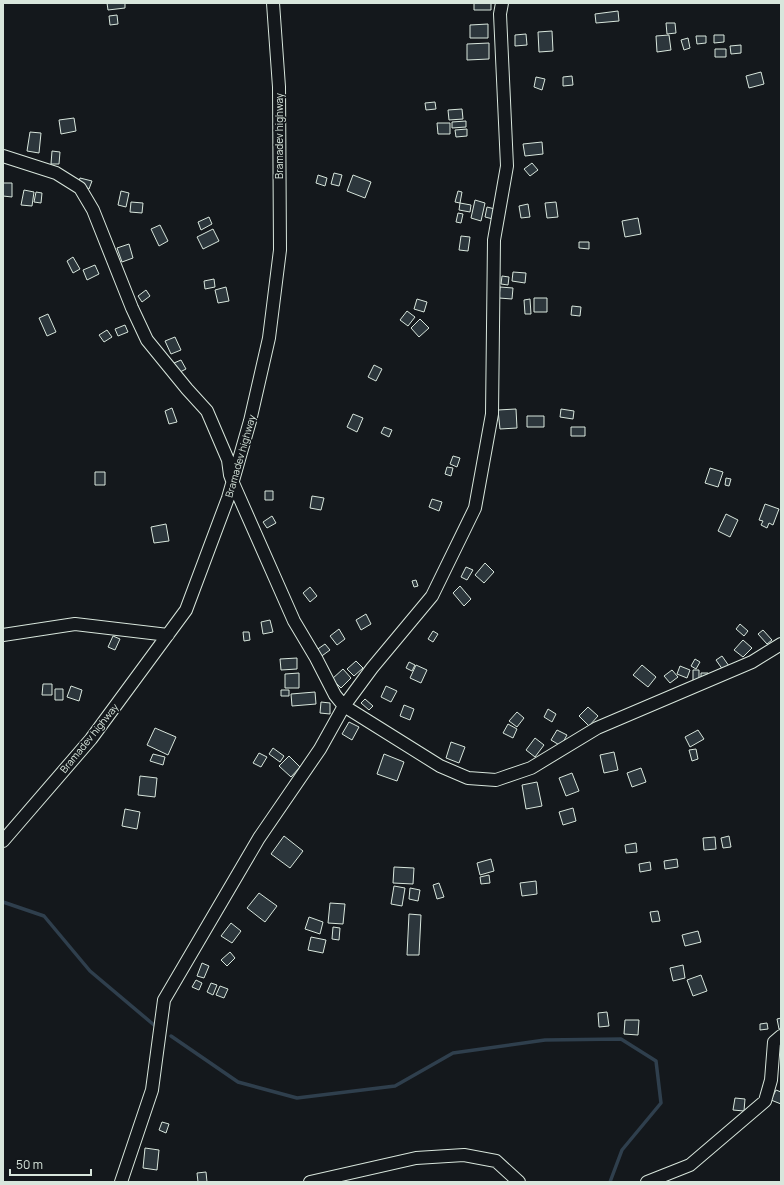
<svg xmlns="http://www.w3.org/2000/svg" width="784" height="1185" font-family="Manrope,sans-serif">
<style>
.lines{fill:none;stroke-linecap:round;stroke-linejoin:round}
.stream{stroke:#2f3f4d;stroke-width:3.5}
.building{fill:#2c363c;stroke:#d8e6dc}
.minor-casing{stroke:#d8e6dc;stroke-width:14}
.minor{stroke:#14181c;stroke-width:12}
.labels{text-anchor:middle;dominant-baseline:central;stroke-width:3;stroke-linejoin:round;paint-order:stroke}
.street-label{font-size:10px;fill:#d8e6dc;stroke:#14181c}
</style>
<rect width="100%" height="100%" fill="#14181c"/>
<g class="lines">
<path class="stream" d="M3,902L44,916L90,971L154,1025
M171,1036L238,1082L297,1098L395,1086L453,1053L545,1040L621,1039L656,1061L661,1103L622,1150L610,1182"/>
</g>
<path class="building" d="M107,3H125V8L108,10Z
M474,3H491V10H474Z
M618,11L619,21L596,23L595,14Z
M117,15L118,24L110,25L109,16Z
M666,23H675L676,33L667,34Z
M488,24V38H470V25Z
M552,31L553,51L539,52L538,32Z
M526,34L527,45L515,46V35Z
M669,35L671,50L657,52L656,36Z
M714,35H724V42L714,43Z
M696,36H706V43L697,44Z
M688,38L690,48L684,50L681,40Z
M489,43V59L467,60V44Z
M741,45V53L731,54L730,46Z
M715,49H726V57H715Z
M761,72L764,84L749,88L746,76Z
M572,76L573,85L563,86V77Z
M536,77L545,79L542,90L534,87Z
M435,102L436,109L426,110L425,103Z
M462,109L463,119L449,120L448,110Z
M74,118L76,131L61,134L59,120Z
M466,121V127L452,128V122Z
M437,123H450V134H438Z
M467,129V136L456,137L455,130Z
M30,132L41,133L39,153L27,151Z
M542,142L543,154L525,156L523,144Z
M52,151L60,152L59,164H51Z
M532,163L538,170L530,176L524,169Z
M334,173L342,175L339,186L331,184Z
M318,175L327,178L325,186L316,183Z
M353,175L371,182L365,198L347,191Z
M80,178L92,181L89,189L78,185Z
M3,183H12V197L3,196Z
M24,190L34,192L32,206L21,205Z
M121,191L129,193L126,207L118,205Z
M458,191L462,192L460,203L455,202Z
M36,192L42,193L41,203L34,202Z
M475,200L485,203L481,221L471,218Z
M131,202L143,203L142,213L130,212Z
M556,202L558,217L547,218L545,203Z
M460,203L471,205L470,212L459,210Z
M528,204L530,217L521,218L519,206Z
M487,207L495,209L493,219L485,217Z
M458,213L463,214L461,223L456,222Z
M209,217L212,224L201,230L198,222Z
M638,218L641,234L625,237L622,221Z
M160,225L168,241L159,246L151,229Z
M213,229L219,241L203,249L197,237Z
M461,236L470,237L468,251L459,250Z
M579,242H589V249L579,248Z
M129,244L133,258L122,262L117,248Z
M73,257L80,269L73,273L67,261Z
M95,265L99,274L87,280L83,270Z
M513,272L526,273L525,283L512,281Z
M502,276L509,277L508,285L501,284Z
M214,279L215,287L205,289L204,281Z
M226,287L229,301L218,303L215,290Z
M500,287L513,288L512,299L499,298Z
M146,290L150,296L142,302L138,296Z
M534,298H547V312H534Z
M417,299L427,302L424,312L414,309Z
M530,299L531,314H525L524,300Z
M572,306L581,307L580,316L571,315Z
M407,311L415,317L408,326L400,320Z
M48,314L56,332L47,336L39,318Z
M420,319L429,328L419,337L411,328Z
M125,325L128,332L118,336L115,329Z
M107,330L112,337L104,342L99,335Z
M175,337L181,350L171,354L165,341Z
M181,360L186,369L178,373L174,363Z
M374,365L382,369L376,381L368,377Z
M172,408L177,422L169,424L165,411Z
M516,409L517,428L500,429L498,410Z
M561,409L574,411L573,419L560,417Z
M353,414L363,418L357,432L347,427Z
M527,416H544V427H527Z
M384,427L392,430L389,437L381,433Z
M571,427H585V436H571Z
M453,456L460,458L457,467L450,464Z
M447,467L453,468L451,476L445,474Z
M710,468L723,472L718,487L705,483Z
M95,472H105V485H95Z
M726,478L731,479L729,486L725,485Z
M265,491H273V500H265Z
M312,496L324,498L321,510L310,508Z
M432,499L442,502L439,511L429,507Z
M765,504L779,509L773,525L769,523L767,528L761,525L763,521L759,520Z
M726,514L738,520L730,537L718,531Z
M272,516L276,523L267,528L263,522Z
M166,524L169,541L154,543L151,527Z
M485,563L494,572L484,583L475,575Z
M466,567L473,570L467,580L461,577Z
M416,580L418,586L414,587L412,581Z
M460,586L471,599L464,606L453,593Z
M310,587L317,596L310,602L303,593Z
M366,614L371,624L361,630L356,620Z
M270,620L273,632L263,634L261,622Z
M740,624L748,631L744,636L736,629Z
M339,629L345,639L337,645L330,636Z
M763,630L772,640L767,644L758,634Z
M433,631L438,634L433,642L428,639Z
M243,632H249L250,640L244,641Z
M113,636L120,639L115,650L108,647Z
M743,640L752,648L743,657L734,650Z
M325,644L330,650L319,658L315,651Z
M722,656L729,666L723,670L716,660Z
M297,658V669L281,670L280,659Z
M695,659L700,662L696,669L691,666Z
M356,661L363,668L354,676L347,669Z
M409,662L415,665L412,671L406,668Z
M416,665L427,670L421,683L410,678Z
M642,665L656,677L648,687L633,675Z
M680,666L690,670L687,678L677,674Z
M343,669L351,678L341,688L332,679Z
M672,670L678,677L670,683L664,676Z
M693,670H699V681H693Z
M299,673V688H285V674Z
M701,673H708V679H701Z
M43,684H52V695H42Z
M71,686L82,690L79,701L67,697Z
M386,686L397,691L391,702L381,697Z
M55,689H63V700H55Z
M281,690H289V696H281Z
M315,692L316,704L292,706L291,694Z
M365,699L373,706L369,710L361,703Z
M321,702L330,703V714L320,713Z
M404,705L414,709L410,720L400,716Z
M588,707L598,716L589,726L579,716Z
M548,709L556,714L552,722L544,717Z
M517,712L524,718L517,727L509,721Z
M349,722L359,727L352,740L342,734Z
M508,724L517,729L513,738L503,733Z
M155,728L176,737L168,755L147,745Z
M557,730L567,735L561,746L551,740Z
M698,730L704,739L690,747L685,737Z
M535,738L544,745L535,757L526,750Z
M451,742L465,747L459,763L446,758Z
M273,748L284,756L280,762L269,754Z
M696,749L698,759L692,761L689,750Z
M614,752L618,770L604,773L600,755Z
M259,753L267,757L261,767L253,763Z
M153,754L165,757L163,765L150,761Z
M384,754L404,762L397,781L377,774Z
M289,756L300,767L291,777L279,766Z
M641,768L646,782L632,787L627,773Z
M572,773L579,791L566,796L559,778Z
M140,776L157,778L155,797L138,795Z
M537,782L542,806L526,809L522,785Z
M573,808L576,821L563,825L559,812Z
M125,809L140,812L137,829L122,826Z
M284,836L303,851L290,868L271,854Z
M729,836L731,847L723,848L721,838Z
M715,837L716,849L704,850L703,838Z
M636,843L637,852L626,853L625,845Z
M491,859L494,871L480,875L477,863Z
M677,859L678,867L665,869L664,861Z
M650,862L651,870L640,872L639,864Z
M394,867L414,868L413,884L393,883Z
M489,875L490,883L481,884L480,877Z
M536,881L537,894L522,896L520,883Z
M439,883L444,897L437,899L433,885Z
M394,886L405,888L402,906L391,904Z
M410,888L420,890L418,901L409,899Z
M259,893L277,906L265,922L247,908Z
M330,903L345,904L343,924L328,923Z
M658,911L660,921L652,922L650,912Z
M409,914L421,915L419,955H407Z
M309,917L323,922L320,934L305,929Z
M231,923L241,931L232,943L221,936Z
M333,927L340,928L339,940L332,939Z
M698,931L701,942L685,946L682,935Z
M311,937L326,940L323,953L308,950Z
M230,952L235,958L227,966L221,960Z
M202,963L209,966L204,978L197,976Z
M683,965L685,978L673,981L670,968Z
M701,975L707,991L693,996L687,980Z
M196,980L202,983L199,990L192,987Z
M211,983L217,985L213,995L207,992Z
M220,986L228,989L224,998L216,995Z
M607,1012L609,1026L599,1027L598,1013Z
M781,1018V1029H779L777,1019Z
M625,1020H639L638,1035L624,1034Z
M767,1023L768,1029L760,1030V1024Z
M776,1090L781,1092V1104L771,1100Z
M735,1098L745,1099L744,1111L733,1110Z
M162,1122L169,1124L166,1133L159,1130Z
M145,1148L159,1150L157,1170L143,1168Z
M206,1172L207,1182H198L197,1173Z"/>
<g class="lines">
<defs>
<path id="minor" d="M3,156L56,173L80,188L93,210L132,308L147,340L187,389L207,411L228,460L230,475L233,483L294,621L316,658L335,695L344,706L440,766L468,778L496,780L531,768L597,728L752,662L781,644
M3,635L75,624L168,635
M3,841L91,739L186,610L228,498L250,421L269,338L280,250L279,87L273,3
M121,1182L152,1090L164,1000L259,838L320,749L344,706L372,668L432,596L475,508L492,414L494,240L507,166L500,14L502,3
M310,1182L416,1158L464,1155L496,1161L519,1182
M647,1182L690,1165L765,1101L771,1080L774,1042L781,1036"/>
</defs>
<use href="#minor" class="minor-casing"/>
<use href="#minor" class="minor"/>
</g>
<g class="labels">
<g class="street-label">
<text transform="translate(279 136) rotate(-90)">Bramadev highway</text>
<text transform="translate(240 456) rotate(-74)">Bramadev highway</text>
<text transform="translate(89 738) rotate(-51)">Bramadev highway</text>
</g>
</g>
<rect width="784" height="1185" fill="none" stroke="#d8e6dc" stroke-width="8"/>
<path d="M10 1169v6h81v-6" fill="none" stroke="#d8e6dc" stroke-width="2"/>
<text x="16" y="1169" font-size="12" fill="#d8e6dc" stroke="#14181c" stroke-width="3" paint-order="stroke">50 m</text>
</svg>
